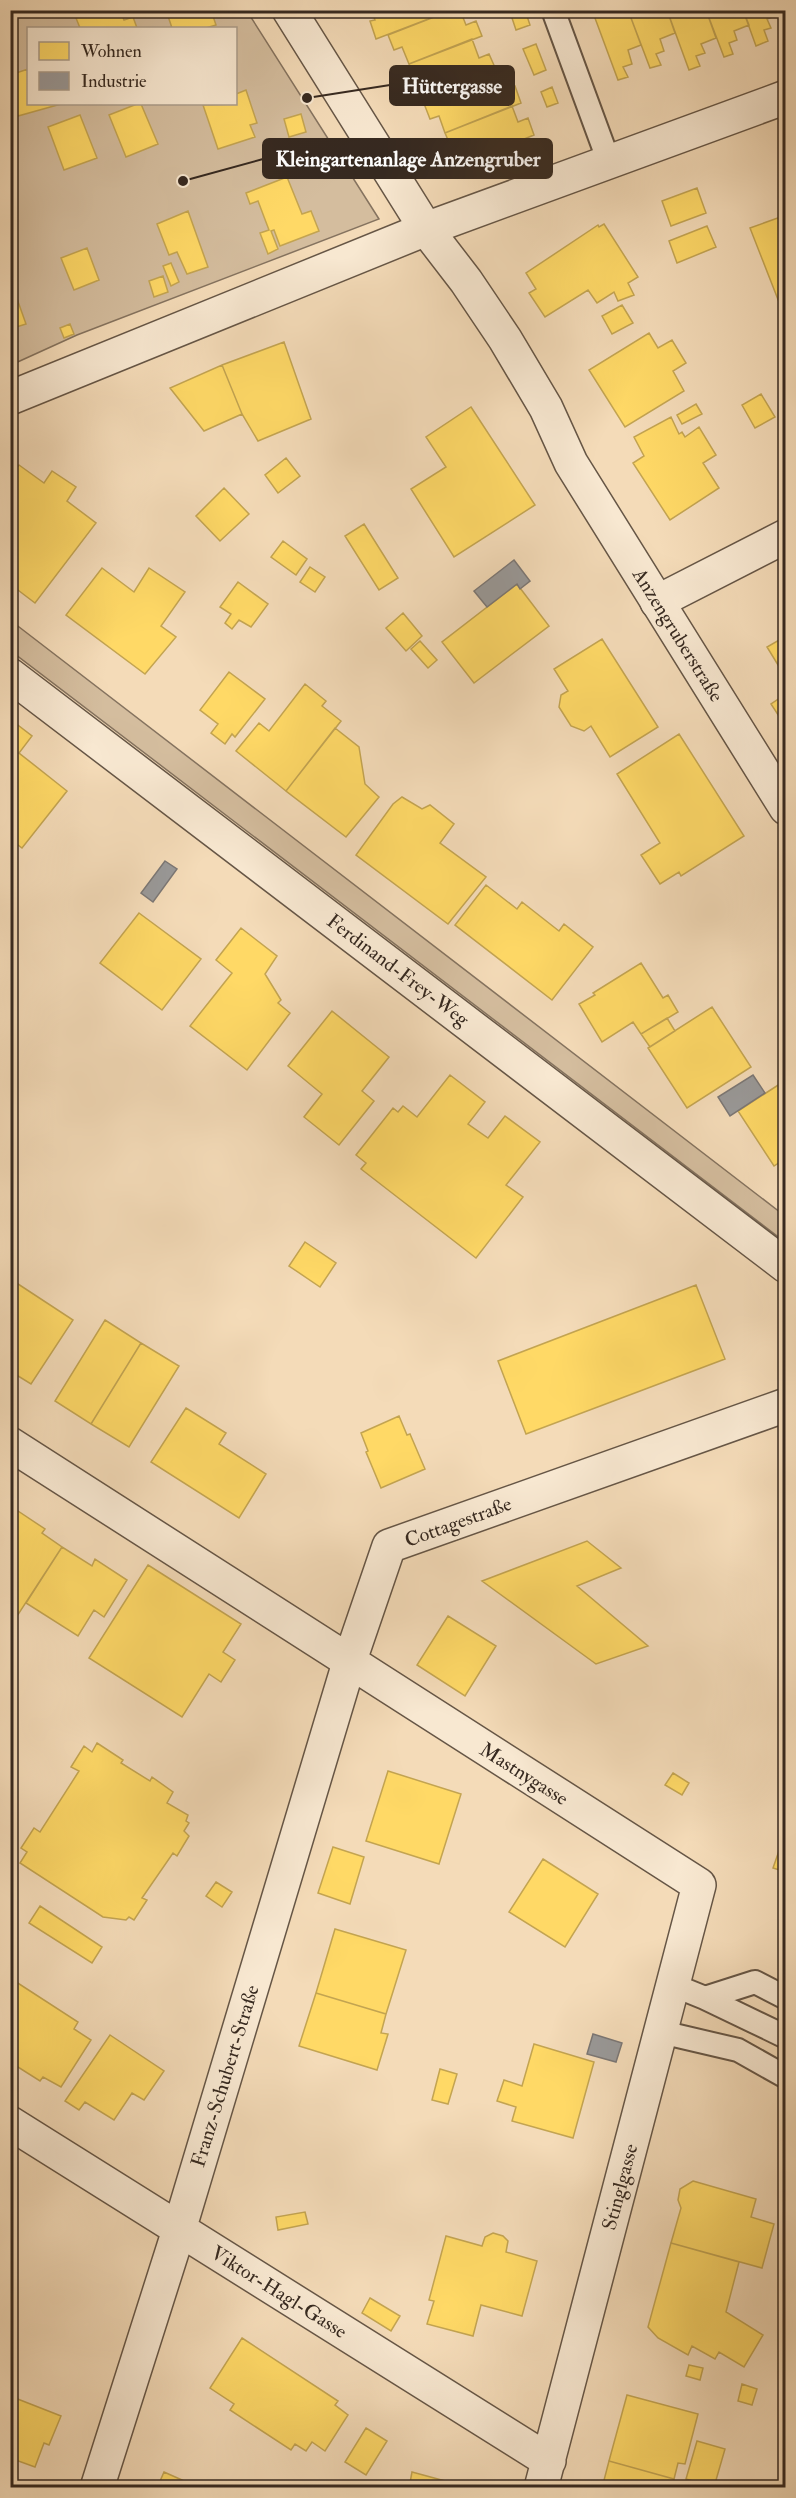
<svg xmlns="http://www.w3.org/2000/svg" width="796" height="2498" font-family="'IM FELL Double Pica',serif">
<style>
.green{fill:#d4bd9e;stroke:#85735f;stroke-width:1.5;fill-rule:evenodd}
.homes{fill:#ffd966;stroke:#c3a451;stroke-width:1.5}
.industry{fill:#999;stroke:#7b7775;stroke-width:1.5}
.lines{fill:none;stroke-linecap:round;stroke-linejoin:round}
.service-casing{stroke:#665646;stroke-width:26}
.minor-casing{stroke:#665646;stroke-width:36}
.tertiary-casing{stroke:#665646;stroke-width:36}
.service{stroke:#f8e8d1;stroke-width:22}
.minor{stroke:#f8e8d1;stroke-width:33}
.tertiary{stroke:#f8e8d1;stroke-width:33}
.labels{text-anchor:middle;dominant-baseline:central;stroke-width:6;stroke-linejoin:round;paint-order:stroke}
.street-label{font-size:20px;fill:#362920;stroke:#f8e8d1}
.leader{fill:none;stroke:#362920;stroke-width:2}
.callout-dot{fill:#362920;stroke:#f8e8d1;stroke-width:2}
.callout{fill:#362920;stroke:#362920;stroke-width:2}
.callout-label{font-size:21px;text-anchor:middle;font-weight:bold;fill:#fff}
</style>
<rect width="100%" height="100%" fill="#f4dbb8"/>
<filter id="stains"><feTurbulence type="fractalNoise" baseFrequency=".00333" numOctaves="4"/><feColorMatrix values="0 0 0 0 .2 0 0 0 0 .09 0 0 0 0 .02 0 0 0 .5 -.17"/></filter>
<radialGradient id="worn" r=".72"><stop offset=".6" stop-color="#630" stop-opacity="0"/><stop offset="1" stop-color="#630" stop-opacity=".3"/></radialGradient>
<path class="green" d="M10,11H247L379,219L77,335L11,365ZM28,28H236V104H28Z
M10,620L785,1216V1242L11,651Z"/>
<path class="homes" d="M97,10H120L124,20L133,17L137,28H80L76,18Z
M166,10H211L216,25L206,28H172Z
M371,10H452L376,39L370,21L375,20Z
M452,10H460L466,25L476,21L482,36L409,64L402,47L394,50L388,35Z
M515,10H525L530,25L516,30L510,12Z
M592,10H628L641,45L628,50L632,64L623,67L628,77L618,80Z
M628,10H667L675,33L660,39L664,51L656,54L661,65L650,68Z
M667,10H706L716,38L701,44L705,53L696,56L700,66L689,70Z
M706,10H743L749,25L734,31L737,40L729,43L733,54L724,57Z
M743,10H786V12L767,19L771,28L764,30L768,41L756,46Z
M472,39L479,58L489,54L497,72L416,104L408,85L416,82L409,64Z
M536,44L546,70L534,75L523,49Z
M28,69V104H61L18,116L10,92V75Z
M497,72L505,90L515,86L521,103L445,133L439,116L430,119L423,101Z
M552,87L558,103L547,107L541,92Z
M246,90L257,123L250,125L255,137L218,149L203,105L236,104V94Z
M137,104H141L158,144L126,157L109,115Z
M512,106L518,122L528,118L534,135L450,169L443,151L451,147L445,133Z
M301,114L306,132L289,137L284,119Z
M80,115L97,158L64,170L48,127Z
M287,177L302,214L311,211L319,231L280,246L274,230L271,231L278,249L268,254L260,233L269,230L258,201L250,204L246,193Z
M697,188L706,213L671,226L662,201Z
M188,211L208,267L187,274L177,252L169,255L157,224Z
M786,215V320L750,228Z
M604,224L638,277L628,283L634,295L618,301L614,292L597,303L588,290L545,317L529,293L536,289L526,273L598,225L599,227Z
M707,226L716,247L677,263L669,241Z
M87,248L99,280L74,290L61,258Z
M171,263L179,282L171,286L163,266Z
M163,276L168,292L154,297L149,281Z
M10,279L26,324L10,329Z
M622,305L633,323L612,334L602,316Z
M70,324L74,334L64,338L60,328Z
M649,333L658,348L672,340L686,363L673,371L684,391L625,427L589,370Z
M284,342L311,419L258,441L242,414L222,365Z
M222,365L242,414L204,431L170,388Z
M761,394L775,417L755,428L742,405Z
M696,404L702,414L682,424L677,415Z
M471,407L535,505L454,557L411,489L446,467L426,437Z
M671,417L679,434L682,432L685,437L699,427L716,455L703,463L719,488L670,520L633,463L644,456L634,437Z
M286,458L300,476L278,493L265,475Z
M19,465L44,483L52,471L76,487L67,501L96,523L35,603L10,584V476Z
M224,488L249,514L220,541L196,516Z
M364,524L398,578L379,590L345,536Z
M283,541L307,559L296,575L271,557Z
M310,567L325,577L315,592L300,582Z
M102,568L134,592L149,568L185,592L161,626L176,637L145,674L66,615Z
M238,582L268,604L251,627L239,620L232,629L225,623L231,614L220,607Z
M517,584L549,626L474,683L442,642Z
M403,613L422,636L406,651L386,628Z
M786,636V678L767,647Z
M602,639L658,727L610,757L591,726L584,731L571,726L559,707L561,695L568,691L554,669Z
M420,641L437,660L428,668L411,649Z
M229,672L265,699L235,737L232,734L225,744L211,733L218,724L200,710Z
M305,684L326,701L322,706L341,721L286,791L236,751L259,723L269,731Z
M786,694V727L771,704Z
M10,719L32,736L19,753L67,791L22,848L10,839Z
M335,728L359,747L365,784L379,797L346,837L286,791Z
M679,734L744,836L681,876L679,872L660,884L641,855L660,843L617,774Z
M402,797L422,809L430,805L454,824L440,843L486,877L448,924L356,855L393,804Z
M486,885L517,909L522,902L559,931L564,924L593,947L552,1000L455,925Z
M139,913L201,959L162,1010L100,963Z
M241,928L277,956L265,974L281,1000L278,1003L290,1013L247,1070L190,1026L232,973L216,960Z
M641,963L663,998L668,995L678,1012L641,1034L633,1022L602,1042L579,1004L595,995L593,993Z
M712,1007L751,1067L687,1108L648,1048Z
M332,1011L389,1057L362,1091L374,1101L339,1145L304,1117L322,1094L288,1066Z
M667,1018L675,1031L650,1047L641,1034Z
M450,1075L485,1102L468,1124L488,1138L505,1116L540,1142L506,1185L523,1197L476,1258L361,1169L366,1163L356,1155L393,1108L398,1112L403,1106L417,1117Z
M786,1080V1158L774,1166L738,1111Z
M305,1242L336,1263L320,1287L289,1266Z
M15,1282L73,1320L31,1384L10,1371V1288Z
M696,1285L725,1359L526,1434L498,1361Z
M105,1320L141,1343L91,1424L55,1401Z
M141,1343L179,1366L129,1447L91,1424Z
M186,1408L226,1433L219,1444L266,1474L239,1518L151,1462Z
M399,1416L407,1435L410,1434L425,1469L381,1488L366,1452L368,1451L361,1433Z
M12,1507L45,1529L42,1533L62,1547L10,1627Z
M587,1541L621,1568L577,1586L648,1646L596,1664L482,1581Z
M62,1547L92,1566L95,1559L127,1580L104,1617L94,1610L78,1636L26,1603Z
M148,1565L241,1624L223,1652L235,1660L221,1682L209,1674L182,1717L89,1658Z
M448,1616L496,1646L465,1696L417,1665Z
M97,1743L123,1760L121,1763L150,1781L152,1777L173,1792L167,1803L188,1815L186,1821L189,1823L184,1831L189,1836L177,1856L173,1853L142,1898L147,1900L134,1920L129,1917L126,1920L103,1917L20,1863L27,1852L21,1848L34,1828L40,1832L79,1771L71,1767L84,1746L92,1752Z
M388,1771L461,1794L439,1864L366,1841Z
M673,1773L689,1783L682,1795L665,1785Z
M781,1845L786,1847V1872L773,1868Z
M333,1847L364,1857L350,1904L318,1893Z
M543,1859L598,1894L565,1947L509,1912Z
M216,1882L232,1892L222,1907L206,1896Z
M40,1906L102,1947L92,1963L29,1923Z
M335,1929L406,1950L386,2014L316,1993Z
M10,1978L78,2022L74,2029L91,2040L61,2087L43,2077L40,2081L10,2062Z
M316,1993L386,2014L381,2033L388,2034L377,2070L299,2046Z
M110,2035L164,2071L144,2100L132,2093L114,2120L85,2102L79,2110L65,2101Z
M534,2044L594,2062L573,2138L512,2121L516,2107L497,2101L504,2080L522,2086Z
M440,2069L457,2074L448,2104L432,2100Z
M693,2181L756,2199L751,2217L774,2224L762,2268L671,2243L681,2208L678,2200L680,2189Z
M305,2212L308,2224L278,2230L276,2217Z
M493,2233L503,2236L508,2241L506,2252L537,2261L522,2316L481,2305L473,2336L427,2324L434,2301L429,2300L446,2236L482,2246L485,2237Z
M671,2243L739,2262L726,2312L763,2335L744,2367L719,2352L715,2359L692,2346L688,2355L658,2338L648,2327Z
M370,2298L400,2316L391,2331L362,2313Z
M242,2338L338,2401L335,2405L348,2415L325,2451L312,2442L306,2451L295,2444L291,2450L230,2410L234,2404L210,2388Z
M689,2365L703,2368L700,2380L686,2376Z
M742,2384L757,2389L752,2405L738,2401Z
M627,2395L698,2414L685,2464L678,2463L674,2479L609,2461Z
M10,2396L61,2416L49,2445L44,2443L35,2467L10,2458Z
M366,2428L387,2441L366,2475L345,2462Z
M697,2441L725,2449L714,2487L686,2479Z
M609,2461L674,2479L671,2488H602Z
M164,2472L200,2488H157Z
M412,2472L471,2488H409Z"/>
<path class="industry" d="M514,560L530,581L520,589L517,584L487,607L474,591Z
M165,861L177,869L153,902L141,893Z
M753,1075L765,1093L730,1116L718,1097Z
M593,2034L622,2043L616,2062L587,2054Z"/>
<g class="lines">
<defs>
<path id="service" d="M553,10L609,162
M673,1985L705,1998L755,1982L786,1998
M705,1998L786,2037
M661,2032L738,2050L786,2077"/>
<path id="minor" d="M10,398L426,229L786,97
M657,602L786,536
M10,675L786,1266
M10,1444L699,1885L541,2488
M10,2123L549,2461
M97,2488L179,2230L349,1663L389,1546L786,1405"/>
<path id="tertiary" d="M289,10L426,229L466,281L505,339L546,408L571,463L786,808"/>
</defs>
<use href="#service" class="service-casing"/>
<use href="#minor" class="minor-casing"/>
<use href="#tertiary" class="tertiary-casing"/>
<use href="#service" class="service"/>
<use href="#minor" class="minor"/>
<use href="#tertiary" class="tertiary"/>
</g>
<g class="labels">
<g class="street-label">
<text transform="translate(678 635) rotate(58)">Anzengruberstraße</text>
<text transform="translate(398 970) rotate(37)">Ferdinand-Frey-Weg</text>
<text transform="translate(458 1522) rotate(-20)">Cottagestraße</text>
<text transform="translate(524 1774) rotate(32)">Mastnygasse</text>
<text transform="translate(225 2076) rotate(-73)">Franz-Schubert-Straße</text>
<text transform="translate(620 2187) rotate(-75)">Stinglgasse</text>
<text transform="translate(279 2292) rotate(32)">Viktor-Hagl-Gasse</text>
</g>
</g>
<path class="leader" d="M307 98L390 85M183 181L263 159"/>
<g class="callout-dot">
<circle cx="307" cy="98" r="6"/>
<circle cx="183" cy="181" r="6"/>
</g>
<g class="callout">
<rect x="390" y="66" width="124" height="39" rx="6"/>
<rect x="263" y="139" width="289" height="39" rx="6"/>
</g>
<g class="callout-label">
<text x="452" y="93">Hüttergasse</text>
<text x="408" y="166">Kleingartenanlage Anzengruber</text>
</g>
<rect width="796" height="2498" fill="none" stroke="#f4dbb8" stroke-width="36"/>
<rect x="12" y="12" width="772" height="2474" fill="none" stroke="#362920" stroke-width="3"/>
<rect x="18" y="18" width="760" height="2462" fill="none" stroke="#362920" stroke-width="1.5"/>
<rect x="27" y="27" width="210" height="78" fill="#f8e8d1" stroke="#aa9c8a" stroke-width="1.5"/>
<rect x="39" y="42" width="30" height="18" fill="#ffd966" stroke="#aa9c8a" stroke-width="1.5"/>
<text x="81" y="57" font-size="18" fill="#362920">Wohnen</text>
<rect x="39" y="72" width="30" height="18" fill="#999999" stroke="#aa9c8a" stroke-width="1.5"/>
<text x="81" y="87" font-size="18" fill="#362920">Industrie</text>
<rect width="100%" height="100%" filter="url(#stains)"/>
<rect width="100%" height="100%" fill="url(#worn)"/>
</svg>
